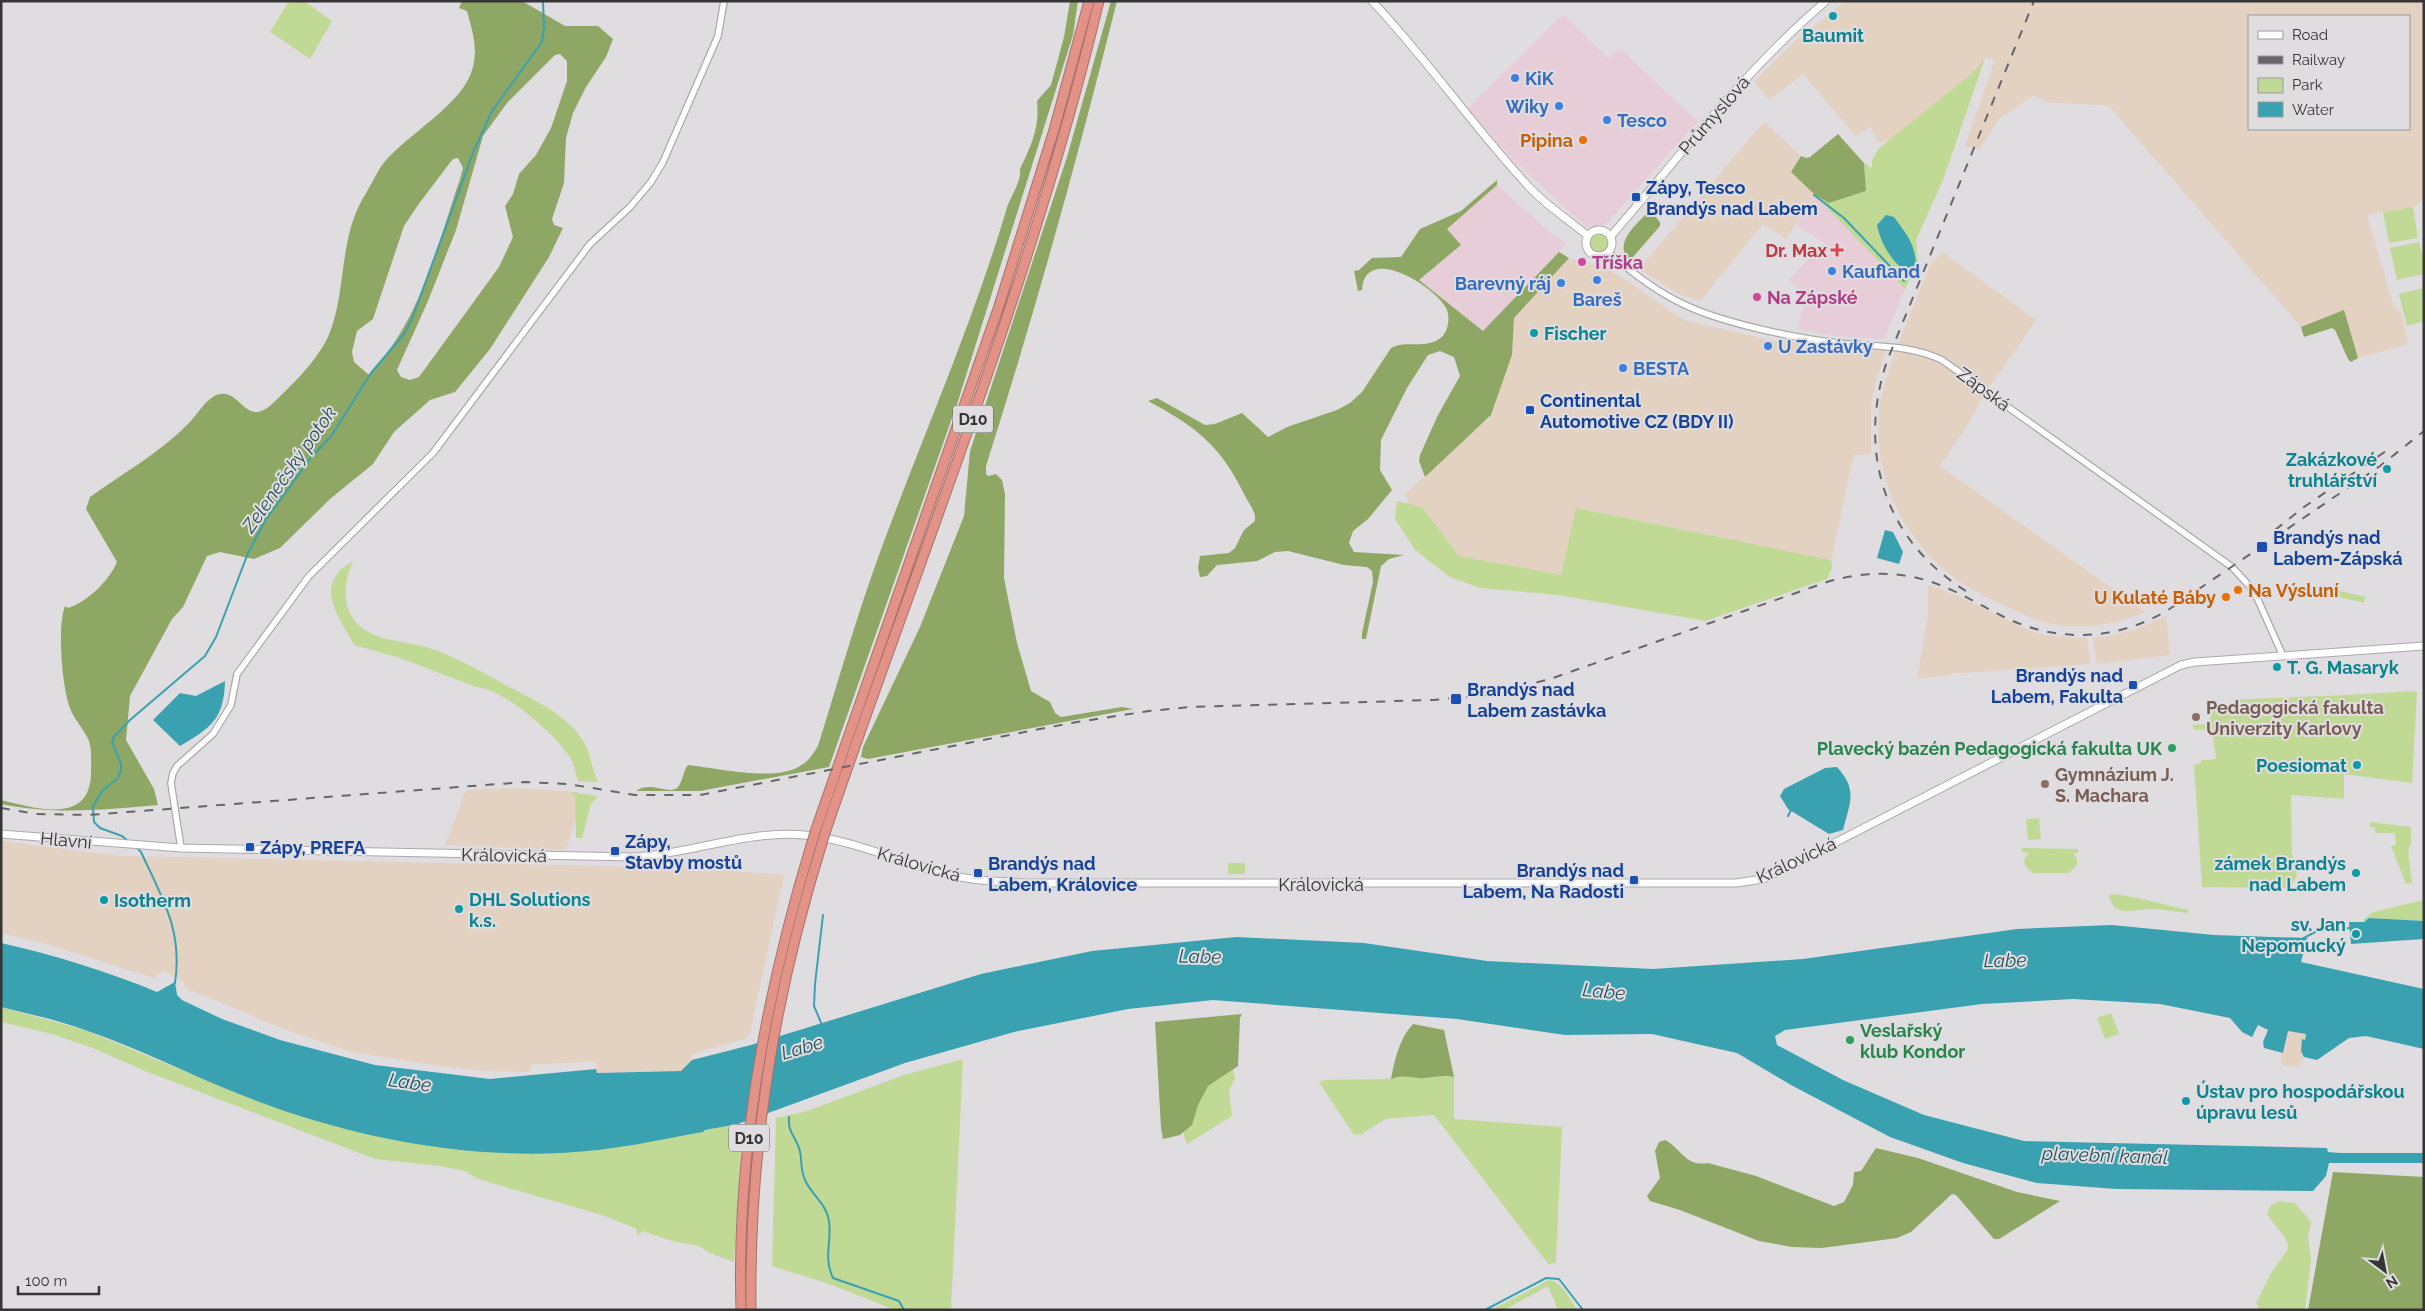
<svg xmlns="http://www.w3.org/2000/svg" width="2425" height="1311" font-family="Raleway,sans-serif">
<style>
.commercial{fill:#e6cdd7}
.industrial{fill:#e3d1c1;fill-rule:evenodd}
.green{fill:#c0d995}
.forest{fill:#8fa764;fill-rule:evenodd}
.water{fill:#3aa1b1}
.lines{fill:none;stroke-linecap:round;stroke-linejoin:round}
.stream{stroke:#3aa1b1;stroke-width:2}
.tertiary-casing{stroke:#aba9ac;stroke-width:8}
.secondary-casing{stroke:#aba9ac;stroke-width:9}
.motorway-casing{stroke:#a6716b;stroke-width:11}
.tertiary{stroke:#fff;stroke-width:5.5}
.secondary{stroke:#fff;stroke-width:7}
.motorway{stroke:#e39287;stroke-width:9}
.rail{stroke:#686668;stroke-width:2;stroke-dasharray:9 9;stroke-linecap:butt}
.motorway-bridge-casing{stroke:#a6716b;stroke-width:11;stroke-linecap:butt}
.motorway-bridge{stroke:#e39287;stroke-width:9}
.culture-dot{fill:#0f9aa8;stroke:#e0dde1;stroke-width:2}
.shop-dot{fill:#3f7fe0;stroke:#e0dde1;stroke-width:2}
.food-dot{fill:#e8710a;stroke:#e0dde1;stroke-width:2}
.transit-dot{fill:#1a4fb4;stroke:#e0dde1;stroke-width:2}
.health-dot{fill:#e0444e;stroke:#e0dde1;stroke-width:2}
.hotel-dot{fill:#d1479c;stroke:#e0dde1;stroke-width:2}
.education-dot{fill:#8d6e63;stroke:#e0dde1;stroke-width:2}
.leisure-dot{fill:#2e9e5b;stroke:#e0dde1;stroke-width:2}
.labels{text-anchor:middle;dominant-baseline:central;stroke-width:4;stroke-linejoin:round;paint-order:stroke}
.shield{fill:#e0dde1;stroke:#696769;stroke-width:1}
.shield-label{font-size:16px;font-weight:bold;fill:#363536}
.culture-label{font-size:18px;font-weight:bold;fill:#0d838f;stroke:#e0dde1;text-anchor:start}
.shop-label{font-size:18px;font-weight:bold;fill:#366cbe;stroke:#e0dde1;text-anchor:start}
.street-label{font-size:18px;fill:#363536;stroke:#e0dde1}
.food-label{font-size:18px;font-weight:bold;fill:#c56008;stroke:#e0dde1;text-anchor:end}
.transit-label{font-size:18px;font-weight:bold;fill:#164399;stroke:#e0dde1;text-anchor:start}
.health-label{font-size:18px;font-weight:bold;fill:#be3a42;stroke:#e0dde1;text-anchor:end}
.hotel-label{font-size:18px;font-weight:bold;fill:#b23c85;stroke:#e0dde1;text-anchor:start}
.education-label{font-size:18px;font-weight:bold;fill:#785e54;stroke:#e0dde1;text-anchor:start}
.leisure-label{font-size:18px;font-weight:bold;fill:#27864d;stroke:#e0dde1;text-anchor:end}
.water-label{font-size:19px;font-style:italic;fill:#27535a;stroke:#e0dde1}
</style>
<rect width="100%" height="100%" fill="#e0dde1"/>
<path class="commercial" d="M1563,14L1608,58L1620,49L1698,121L1605,225L1586,227L1512,159L1468,108Z
M1497,185L1548,231L1567,243L1483,331L1419,280L1461,245L1447,229Z
M1815,195L1905,289L1884,339L1835,336L1798,329L1806,296L1789,280L1824,243L1796,225Z"/>
<path class="industrial" d="M1846,1H2424V199L2416,206L2367,215L2394,307L2401,312L2408,344L2358,358L2344,310L2301,327L2109,106L2046,102L2034,95L1999,119L1979,150L1965,146L1995,59L1985,58L1976,71L1891,140L1879,143L1870,126L1856,137L1803,74L1769,100L1754,82L1795,41ZM2249,16H2409V129H2249Z
M1764,122L1801,156L1791,172L1815,195L1786,239L1763,224L1700,301L1678,294L1639,269Z
M1942,252L2036,320L1984,395L1969,423L1940,466L2145,612L2117,622L2092,626H2063L2035,620L1986,597L1956,580L1928,555L1904,523L1892,499L1881,464L1878,430L1879,406L1891,362L1930,265Z
M1569,258L1608,268L1684,320L1770,340L1886,351L1876,380L1871,405V454L1854,455L1831,560L1576,508L1561,575L1459,556L1422,507L1408,504L1406,493L1491,416L1512,355L1514,318Z
M1928,585L1958,596L2030,631L2050,636L2087,638L2090,664L1949,674V676L1917,678L1928,614Z
M2166,616L2170,655L2097,664L2093,638L2109,636L2136,629Z
M517,788L578,792L577,814L566,850L445,845L466,790Z
M1,841L121,856L693,868L784,875L750,1033L745,1039L691,1054L692,1060L682,1071L596,1073V1061L531,1065L530,1072L487,1071L446,1067L352,1052L289,1031L185,988L183,980L163,971L154,978L50,945L1,933Z
M2288,1031L2306,1034L2305,1040L2303,1039L2301,1051L2305,1056L2298,1067L2282,1065L2281,1052H2284Z"/>
<path class="green" d="M289,1H304L332,21L310,59L270,32Z
M1985,58L1943,180L1916,240L1918,263L1905,289L1815,195L1829,203L1866,191L1864,163L1872,168V160L1878,149L1975,71Z
M2413,207L2418,238L2389,243L2383,212Z
M1590 243a10 10 0 1 1 20 0a10 10 0 1 1-20 0Z
M2419,242L2424,262V274L2397,280L2390,248Z
M2424,288V321L2407,326L2399,294Z
M1397,501L1422,507L1459,556L1561,575L1576,508L1831,560L1832,568L1827,579L1705,621L1559,595L1480,588L1450,577L1416,551L1395,519Z
M353,561C343,584 341,610 361,627C377,641 406,641 426,647C454,656 477,669 502,683C529,698 564,712 582,739C591,752 591,769 598,782L578,781C575,773 575,764 569,756C554,733 504,689 476,687L400,658L354,645C344,625 319,595 338,573C341,568 348,565 353,561Z
M2315,585L2365,597L2364,603L2313,591Z
M2409,691L2417,692L2412,783L2344,774V799L2291,795L2292,853L2297,875L2292,885L2286,886V888L2202,887L2194,765L2202,763L2201,760L2216,759L2212,729L2194,730L2193,725L2211,724L2210,709L2235,708V699L2225,700C2287,697 2348,696 2409,691Z
M572,792L598,796L591,804L582,838H576L575,796Z
M2039,818L2041,839L2028,840L2026,819Z
M2370,822L2411,827V842L2408,851L2412,883L2406,884L2391,846L2396,845L2395,833H2375V827H2370Z
M2022,848L2078,849V853H2073L2077,859V865L2069,873H2033L2025,866L2024,859L2029,853L2022,852Z
M1228,863H1245V874H1228Z
M2111,894C2138,896 2162,905 2189,910L2188,913C2176,912 2164,909 2152,909C2136,908 2115,920 2109,896Z
M2419,901L2424,902V921L2369,918L2364,922V919L2374,912Z
M1,1007L85,1030L249,1098L705,1130L738,1124L742,1135L734,1262L710,1253L699,1246L672,1241L643,1231L637,1236V1229L605,1216L478,1179L465,1171L440,1166L375,1159L145,1071L93,1048L52,1034L1,1022Z
M2111,1013L2119,1034L2105,1039L2097,1018Z
M963,1059L951,1310H895L832,1285L772,1266L776,1118L807,1111L904,1075Z
M1232,1065L1235,1079L1229,1089L1232,1116L1187,1144L1184,1136L1185,1086Z
M1447,1075L1454,1077V1119L1562,1127L1556,1262L1549,1265L1434,1115L1385,1119L1362,1134L1354,1135L1319,1082L1325,1080L1386,1079L1404,1076L1418,1078Z
M2280,1201L2295,1203L2311,1222L2308,1237L2311,1260L2305,1310H2257L2258,1306L2256,1303L2271,1273L2288,1249C2289,1235 2272,1226 2267,1213L2271,1205Z
M1549,1280C1563,1283 1570,1299 1577,1310H1558L1548,1286L1504,1310H1491Z"/>
<path class="forest" d="M462,1H522L565,26H598L613,39L606,57L586,87L573,113L566,138L564,183L552,219L554,225L563,228L549,257L490,349L455,392L430,400L394,432L373,464L330,499L280,548L254,559L220,552L207,556L183,607L172,619L130,696L126,740L154,789L158,805C105,810 54,815 1,804V800C35,808 91,826 91,772C91,762 92,751 89,741C85,730 74,720 70,708C62,687 57,626 65,606L68,608C87,602 109,581 117,562L86,509L90,497C123,473 158,454 187,425C196,417 207,396 220,394C241,390 246,428 272,404C292,385 316,362 328,337C347,294 338,237 365,195C371,185 376,174 382,165C406,134 464,105 473,67C478,47 472,30 467,11L459,8ZM560,54L567,61V81L551,128L536,155L519,174L513,194L505,206L513,237L499,267L419,377L410,380L401,377L397,370L428,301L456,230L483,136L507,103L555,55ZM458,158L463,168L460,179C436,249 421,319 369,375L354,362L352,352L357,331L373,319L404,226L418,205L449,164L453,159Z
M1070,1H1078L1073,35L958,401L829,767L700,791H636C651,780 670,796 678,787C683,781 683,771 688,765C716,768 776,782 800,766C809,761 813,754 818,746C838,682 856,618 879,555C921,440 971,328 1006,211C1009,198 1022,182 1020,169C1031,146 1040,127 1037,101L1051,85L1064,37Z
M1111,1H1117C1078,157 1035,312 986,466V474L988,476L996,474L1002,480L1005,494L1004,578L1017,643L1031,691L1050,702L1055,713L1061,717L1122,707L1133,709L868,759L861,757L863,747L920,627L964,516L970,451L1067,157Z
M1838,134L1864,163L1866,191L1829,203L1815,195L1791,172L1801,156L1806,158L1810,157Z
M1497,180V185L1447,229L1461,245L1419,280L1483,331L1559,252L1569,258L1514,318L1512,355L1491,415L1425,477L1419,461L1420,455L1438,415L1460,376L1454,357L1440,351L1428,355L1407,388L1381,440L1380,470L1392,490L1368,519L1353,531L1349,543L1354,552L1404,555L1389,559L1381,566L1366,639H1362V633L1373,582L1372,571L1367,567L1344,565L1288,551L1275,552L1257,561L1217,565L1207,576L1200,577L1198,568L1200,556L1229,553L1235,548L1244,530L1255,521V515C1252,506 1246,499 1242,490C1219,444 1193,425 1148,401L1157,398L1205,425L1215,424L1242,413L1268,437L1287,427L1337,410L1350,403L1362,392L1391,348C1405,340 1424,349 1439,339C1448,334 1451,317 1446,308C1436,287 1365,242 1362,290L1358,291L1354,271L1359,270L1372,258L1401,257L1420,229L1461,211Z
M1650,210L1660,222V226L1633,257V262C1609,246 1637,224 1650,210Z
M2344,310L2358,358L2351,362L2348,359L2335,330L2332,328L2304,337L2301,327Z
M1242,1014L1240,1018L1238,1066L1208,1086L1198,1105L1192,1125L1180,1135L1163,1139L1161,1128L1155,1022Z
M1413,1024L1444,1030L1454,1077C1442,1074 1430,1079 1418,1078C1408,1077 1401,1075 1391,1079C1395,1059 1399,1039 1413,1024Z
M1665,1140C1682,1149 1685,1167 1708,1163L1756,1176L1834,1206L1844,1202L1853,1185L1854,1172L1861,1171L1876,1148L1918,1158L2017,1192L2060,1201L1999,1239H1994L1956,1195L1952,1194L1911,1232L1897,1238L1822,1248L1792,1247L1759,1241L1680,1210L1650,1201L1647,1196L1660,1178L1655,1151L1659,1142Z
M2333,1172L2424,1177V1310H2308Z"/>
<path class="water" d="M1886,215L1894,217C1907,235 1916,244 1916,268L1904,270C1891,261 1880,241 1877,225Z
M1885,530L1893,532L1903,552L1899,564L1877,558Z
M225,681C224,719 211,728 180,746L153,720L180,693L196,696Z
M1837,767C1858,790 1850,802 1843,830L1829,834L1788,809L1780,796L1784,789L1825,768Z
M2369,918L2424,921V939L2351,944L2349,922H2364Z
M2112,925L2214,935L2307,938L2301,962L2424,989V1049L2366,1036L2349,1038L2317,1060L2304,1057L2301,1051L2302,1039L2305,1040L2306,1034L2288,1031L2283,1053L2264,1048L2263,1042L2268,1030L2258,1025L2252,1037L2242,1032L2230,1018L2160,1004L2073,999L1982,1004L1785,1030L1775,1036L1777,1045L1843,1080L1924,1115L2024,1141L2327,1148L2328,1152L2340,1153H2424V1163H2329L2326,1176L2313,1191L2116,1189L2037,1183L1963,1163L1890,1137L1791,1085L1737,1053L1652,1034L1565,1035L1457,1019L1213,1000L1128,1009L1014,1032L905,1063L738,1124L705,1130L703,1132C668,1138 633,1146 598,1150C482,1163 358,1140 249,1098C194,1077 141,1049 85,1030C58,1020 29,1014 1,1007V943C55,955 106,971 157,992L175,982L177,995L182,1000L222,1019L280,1040L375,1065L490,1079L596,1069L597,1073L681,1071L692,1060L751,1045L981,974L1092,951L1236,937L1364,943L1487,961L1653,969L1803,959L2017,929Z"/>
<g class="lines">
<path class="stream" d="M1814,195L1844,218L1904,281
M1788,816L1791,810
M128,841L122,836L100,828L94,822L93,807L96,801L102,791L118,778L121,770V764L112,742L113,738L130,720L205,656L216,637L248,553L265,521L312,456L332,435L371,373L404,334L412,319L473,153L492,111L542,42L544,28L543,1
M136,847L141,852C162,898 183,930 175,983
M2302,939L2317,931L2350,928
M822,1025L814,1006L815,984L823,915
M789,1117C788,1133 794,1134 799,1148C803,1159 799,1169 806,1182C813,1196 827,1205 829,1221C832,1242 823,1257 833,1278L899,1301L904,1310
M1485,1310L1546,1278L1559,1279L1583,1310"/>
<defs>
<path id="tertiary" d="M1608,252C1631,272 1655,291 1683,304C1722,323 1794,338 1838,343C1874,347 1908,344 1942,360L2232,567L2254,591L2283,656
M181,848L171,783L173,773L177,766L213,734L231,705L237,674L309,576L433,453L590,244L630,207L651,182L663,162L718,36L724,1"/>
<path id="secondary" d="M1372,1C1428,60 1474,128 1530,188C1547,206 1569,220 1588,236
M1586 243a13 13 0 1 1 26 0a13 13 0 1 1-26 0Z
M1611,236C1680,156 1745,70 1826,1
M1,834L181,848L634,857C690,854 747,830 804,835C854,840 899,862 947,874C971,881 997,881 1022,883H1736L1763,879L1778,872L2181,665L2195,662L2424,646"/>
<path id="motorway" d="M816,829L999,306L1054,130L1089,1
M826,830C920,555 1031,284 1099,1
M741,1310C736,1151 766,993 812,842
M751,1310C749,1147 774,998 822,843"/>
</defs>
<use href="#tertiary" class="tertiary-casing"/>
<use href="#secondary" class="secondary-casing"/>
<use href="#motorway" class="motorway-casing"/>
<use href="#tertiary" class="tertiary"/>
<use href="#secondary" class="secondary"/>
<use href="#motorway" class="motorway"/>
<path class="rail" d="M2275,530L2304,507L2386,451
M1966,591C1884,540 1857,451 1887,361L2034,1
M1,808L36,814L88,815L525,782L568,784L635,795H700L1071,723L1149,711L1190,707L1433,700L1486,695L1550,679L1830,581C1857,574 1884,571 1913,577C1945,583 1974,602 2004,617C2058,643 2116,641 2168,610L2380,466L2424,431"/>
<defs>
<path id="motorway-bridge" d="M812,842L816,829
M822,843L826,830"/>
</defs>
<use href="#motorway-bridge" class="motorway-bridge-casing"/>
<use href="#motorway-bridge" class="motorway-bridge"/>
</g>
<g class="culture-dot">
<circle cx="1833" cy="16" r="5"/>
<circle cx="1534" cy="333" r="5"/>
<circle cx="2387" cy="469" r="5"/>
<circle cx="2277" cy="667" r="5"/>
<circle cx="2357" cy="765" r="5"/>
<circle cx="2356" cy="873" r="5"/>
<circle cx="104" cy="900" r="5"/>
<circle cx="459" cy="909" r="5"/>
<circle cx="2356" cy="934" r="5"/>
<circle cx="2186" cy="1101" r="5"/>
</g>
<g class="shop-dot">
<circle cx="1515" cy="78" r="5"/>
<circle cx="1559" cy="106" r="5"/>
<circle cx="1607" cy="120" r="5"/>
<circle cx="1832" cy="271" r="5"/>
<circle cx="1597" cy="280" r="5"/>
<circle cx="1561" cy="283" r="5"/>
<circle cx="1768" cy="346" r="5"/>
<circle cx="1623" cy="368" r="5"/>
</g>
<g class="food-dot">
<circle cx="1583" cy="140" r="5"/>
<circle cx="2238" cy="590" r="5"/>
<circle cx="2226" cy="597" r="5"/>
</g>
<g class="transit-dot">
<rect x="1631" y="192" width="10" height="10" rx="2.5"/>
<rect x="1525" y="405" width="10" height="10" rx="2.5"/>
<rect x="2256" y="541" width="12" height="12" rx="2.5"/>
<rect x="2128" y="680" width="10" height="10" rx="2.5"/>
<rect x="1450" y="693" width="12" height="12" rx="2.5"/>
<rect x="245" y="842" width="10" height="10" rx="2.5"/>
<rect x="610" y="846" width="10" height="10" rx="2.5"/>
<rect x="973" y="868" width="10" height="10" rx="2.5"/>
<rect x="1629" y="875" width="10" height="10" rx="2.5"/>
</g>
<path class="health-dot" d="M1834.5 242.5h5v5h5v5h-5v5h-5v-5h-5v-5h5z"/>
<g class="hotel-dot">
<circle cx="1582" cy="262" r="5"/>
<circle cx="1757" cy="297" r="5"/>
</g>
<g class="education-dot">
<circle cx="2196" cy="717" r="5"/>
<circle cx="2045" cy="784" r="5"/>
</g>
<g class="leisure-dot">
<circle cx="2172" cy="748" r="5"/>
<circle cx="1850" cy="1040" r="5"/>
</g>
<g class="labels">
<g class="shield">
<rect x="953" y="405.5" width="40" height="27" rx="4"/>
<rect x="729" y="1124.5" width="40" height="27" rx="4"/>
</g>
<g class="shield-label">
<text x="973" y="419">D10</text>
<text x="749" y="1138">D10</text>
</g>
<g class="culture-label">
<text x="1833" y="35" text-anchor="middle">Baumit</text>
<text x="1544" y="333">Fischer</text>
<text x="2377" y="459" text-anchor="end">Zakázkové<tspan x="2377" dy="21">truhlářství</tspan></text>
<text x="2287" y="667">T. G. Masaryk</text>
<text x="2347" y="765" text-anchor="end">Poesiomat</text>
<text x="2346" y="863" text-anchor="end">zámek Brandýs<tspan x="2346" dy="21">nad Labem</tspan></text>
<text x="469" y="899">DHL Solutions<tspan x="469" dy="21">k.s.</tspan></text>
<text x="114" y="900">Isotherm</text>
<text x="2346" y="924" text-anchor="end">sv. Jan<tspan x="2346" dy="21">Nepomucký</tspan></text>
<text x="2196" y="1091">Ústav pro hospodářskou<tspan x="2196" dy="21">úpravu lesů</tspan></text>
</g>
<g class="shop-label">
<text x="1525" y="78">KiK</text>
<text x="1549" y="106" text-anchor="end">Wiky</text>
<text x="1617" y="120">Tesco</text>
<text x="1842" y="271">Kaufland</text>
<text x="1551" y="283" text-anchor="end">Barevný ráj</text>
<text x="1597" y="299" text-anchor="middle">Bareš</text>
<text x="1778" y="346">U Zastávky</text>
<text x="1633" y="368">BESTA</text>
</g>
<g class="street-label">
<text transform="translate(1714 115) rotate(-49)">Průmyslová</text>
<text transform="translate(1984 389) rotate(36)">Zápská</text>
<text transform="translate(66 840) rotate(5)">Hlavní</text>
<text transform="translate(504 855) rotate(1)">Královická</text>
<text transform="translate(1796 860) rotate(-25)">Královická</text>
<text transform="translate(919 864) rotate(16)">Královická</text>
<text x="1321" y="884">Královická</text>
</g>
<g class="food-label">
<text x="1573" y="140">Pipina</text>
<text x="2248" y="590" text-anchor="start">Na Výsluní</text>
<text x="2216" y="597">U Kulaté Báby</text>
</g>
<g class="transit-label">
<text x="1646" y="187">Zápy, Tesco<tspan x="1646" dy="21">Brandýs nad Labem</tspan></text>
<text x="1540" y="400">Continental<tspan x="1540" dy="21">Automotive CZ (BDY II)</tspan></text>
<text x="2273" y="537">Brandýs nad<tspan x="2273" dy="21">Labem-Zápská</tspan></text>
<text x="2123" y="675" text-anchor="end">Brandýs nad<tspan x="2123" dy="21">Labem, Fakulta</tspan></text>
<text x="1467" y="689">Brandýs nad<tspan x="1467" dy="21">Labem zastávka</tspan></text>
<text x="625" y="841">Zápy,<tspan x="625" dy="21">Stavby mostů</tspan></text>
<text x="260" y="847">Zápy, PREFA</text>
<text x="988" y="863">Brandýs nad<tspan x="988" dy="21">Labem, Královice</tspan></text>
<text x="1624" y="870" text-anchor="end">Brandýs nad<tspan x="1624" dy="21">Labem, Na Radosti</tspan></text>
</g>
<g class="health-label">
<text x="1827" y="250">Dr. Max</text>
</g>
<g class="hotel-label">
<text x="1592" y="262">Tříška</text>
<text x="1767" y="297">Na Zápské</text>
</g>
<g class="education-label">
<text x="2206" y="707">Pedagogická fakulta<tspan x="2206" dy="21">Univerzity Karlovy</tspan></text>
<text x="2055" y="774">Gymnázium J.<tspan x="2055" dy="21">S. Machara</tspan></text>
</g>
<g class="leisure-label">
<text x="2162" y="748">Plavecký bazén Pedagogická fakulta UK</text>
<text x="1860" y="1030" text-anchor="start">Veslařský<tspan x="1860" dy="21">klub Kondor</tspan></text>
</g>
<g class="water-label">
<text transform="translate(289 469) rotate(-55)">Zelenečský potok</text>
<text transform="translate(1200 956) rotate(1)">Labe</text>
<text transform="translate(2005 960) rotate(-1)">Labe</text>
<text transform="translate(1604 991) rotate(5)">Labe</text>
<text transform="translate(802 1047) rotate(-17)">Labe</text>
<text transform="translate(410 1082) rotate(8)">Labe</text>
<text transform="translate(2105 1155) rotate(2)">plavební kanál</text>
</g>
</g>
<rect width="2425" height="1311" fill="none" stroke="#363536" stroke-width="5"/>
<rect x="2248" y="15" width="162" height="115" fill="#e0dde1" stroke="#9c9a9d"/>
<rect x="2258" y="31" width="25" height="8" fill="#ffffff" stroke="#9c9a9d"/>
<text x="2292" y="40" font-size="15" fill="#363536">Road</text>
<rect x="2258" y="56" width="25" height="8" fill="#686668" stroke="#9c9a9d"/>
<text x="2292" y="65" font-size="15" fill="#363536">Railway</text>
<rect x="2258" y="78" width="25" height="15" fill="#c0d995" stroke="#9c9a9d"/>
<text x="2292" y="90" font-size="15" fill="#363536">Park</text>
<rect x="2258" y="102" width="25" height="15" fill="#3aa1b1" stroke="#9c9a9d"/>
<text x="2292" y="115" font-size="15" fill="#363536">Water</text>
<g transform="translate(2385 1271) rotate(148)" stroke="#e0dde1" stroke-width="4" paint-order="stroke">
<path d="M0-4L9 19L0 12L-9 19Z" fill="#363536"/>
<text y="-8" font-size="14" font-weight="bold" text-anchor="middle" fill="#363536">N</text>
</g>
<path d="M18 1286v8h81v-8" fill="none" stroke="#363536" stroke-width="2.5"/>
<text x="25" y="1286" font-size="15" fill="#363536" stroke="#e0dde1" stroke-width="4" paint-order="stroke">100 m</text>
</svg>
